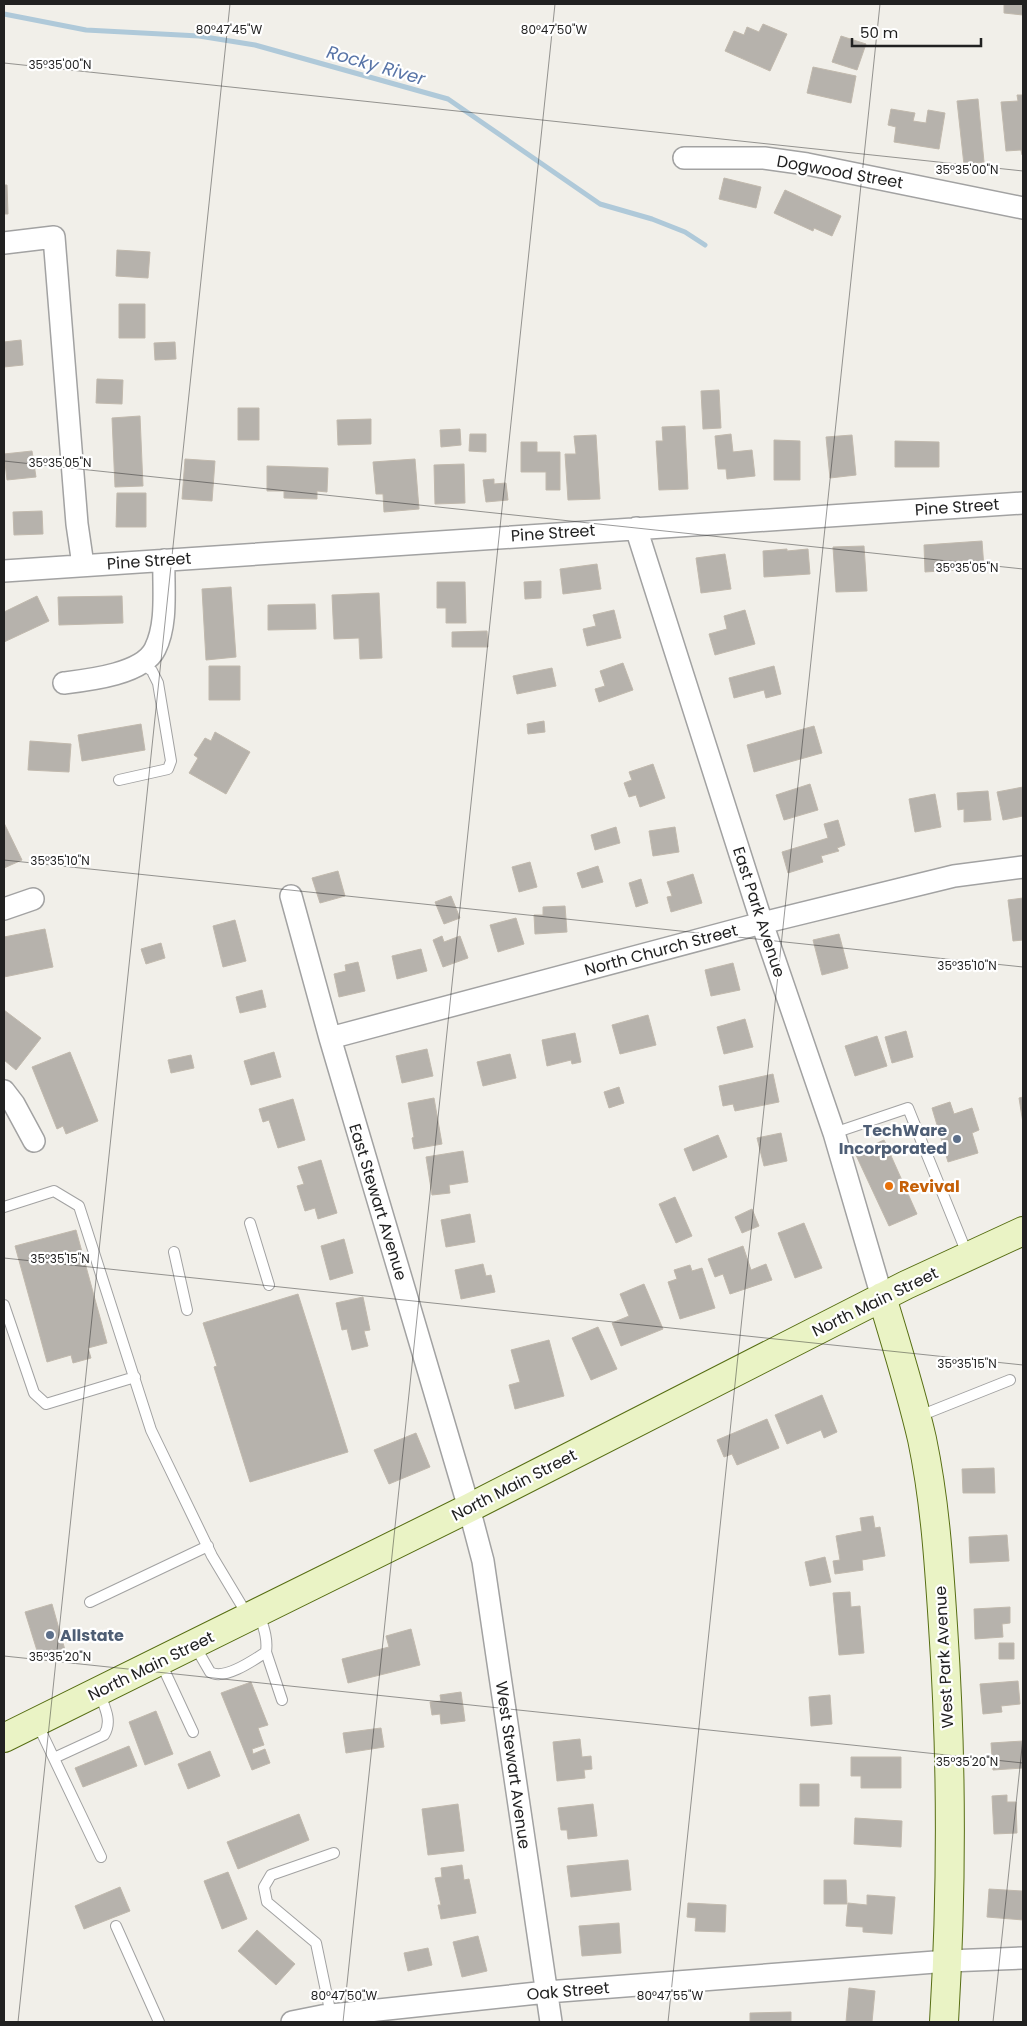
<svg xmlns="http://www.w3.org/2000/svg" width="1027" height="2026" font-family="Poppins,sans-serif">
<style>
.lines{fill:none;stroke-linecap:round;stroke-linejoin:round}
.stream{stroke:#afc9d9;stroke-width:5}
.building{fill:#b6b2ac;stroke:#c1b9ad}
.service-casing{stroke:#a2a2a2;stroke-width:12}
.minor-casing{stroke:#a2a2a2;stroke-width:24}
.secondary-casing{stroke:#576e13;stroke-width:30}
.service{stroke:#fff;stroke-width:10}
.minor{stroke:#fff;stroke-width:21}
.secondary{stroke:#eaf3c5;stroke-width:28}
.ticks{fill:none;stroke:#212121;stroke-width:1;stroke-opacity:0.45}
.service-dot{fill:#5c6f8a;stroke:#fff;stroke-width:2}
.food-dot{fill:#e8710a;stroke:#fff;stroke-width:2}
.labels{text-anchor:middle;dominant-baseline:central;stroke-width:4.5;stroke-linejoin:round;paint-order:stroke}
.street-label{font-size:16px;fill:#212121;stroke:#fff}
.service-label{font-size:16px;font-weight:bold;fill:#4e5e75;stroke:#fff;text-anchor:end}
.food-label{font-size:16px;font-weight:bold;fill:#c56008;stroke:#fff;text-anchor:start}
.water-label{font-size:18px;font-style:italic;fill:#5874a7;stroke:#fff}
.ticks-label{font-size:12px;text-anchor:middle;fill:#212121;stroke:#fff;stroke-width:4.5;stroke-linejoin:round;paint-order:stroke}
</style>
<rect width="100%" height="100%" fill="#f1efe9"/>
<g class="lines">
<path class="stream" d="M4,14L86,30L199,36L255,45L448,99L600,204L652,219L685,232L705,245"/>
</g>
<path class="building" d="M1004,4H1023V15L1004,13Z
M763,24L787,34L770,71L725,51L734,31L744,35L747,27L759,32Z
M841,36L866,44L857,70L832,62Z
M813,67L856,76L851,103L807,93Z
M1017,95H1023V154L1022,155L1021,150L1006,151L1001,102L1018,101Z
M978,99L984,162L964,165L957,101Z
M891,109L915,113L913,121L926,123L928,110L945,113L939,149L894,142L896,127L888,125Z
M724,178L761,187L756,208L719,199Z
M4,185H7L8,214H4Z
M785,190L841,216L832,236L814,228L813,231L774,213Z
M117,250L150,252L148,278L116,276Z
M119,304H145V338H119Z
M21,340L23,365L4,367V342Z
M175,342L176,359L155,360L154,343Z
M97,379L123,380L122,404L96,403Z
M719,390L721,428L703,429L701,391Z
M238,408H259V440H238Z
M140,416L143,486L115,487L112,418Z
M371,419V444L338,445L337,420Z
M685,426L688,489L659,490L656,441H663L662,427Z
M460,429L461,445L441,447L440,430Z
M470,434H486V452L469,451Z
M731,434L733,452L752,450L755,476L727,479L726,469H718L715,436Z
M596,435L600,499L568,500L565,454H576L574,436Z
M852,435L856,475L830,478L826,437Z
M774,440L800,441V480H774Z
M895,441L939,442V467H895Z
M521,442H537V452H560V490H546V472H521Z
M32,451L36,477L7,480L4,454Z
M185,459L215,461L212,501L182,499Z
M415,459L419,509L384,512L383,494H376L373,462Z
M464,464L465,503L435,504L434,465Z
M267,466L328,468L327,492L317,491V499L284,498V491H267Z
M494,479V484L506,483L508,500L486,502L483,480Z
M117,493H146V527H116Z
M42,511L43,534L14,535L13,512Z
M982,541L984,568L925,572L924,545Z
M864,546L867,591L836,592L833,547Z
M787,549V551L808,549L810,574L764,577L763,551Z
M725,554L731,589L701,593L696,558Z
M597,564L601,589L563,594L560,569Z
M541,581V598L525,599L524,582Z
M437,582H465L466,623H446V608H437Z
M231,587L236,657L206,660L202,589Z
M379,593L382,658L360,659L359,638L334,639L332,595Z
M37,596L49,621L4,642V612Z
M122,596L123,623L59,625L58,597Z
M315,604L316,629L268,630V605Z
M614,610L621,638L587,646L583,629L596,626L593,615Z
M745,610L755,644L715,655L709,634L727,629L724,616Z
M487,631L488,647H452V632Z
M623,663L633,690L599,702L595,689L605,686L600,671Z
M209,666H240V700H209Z
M774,666L781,694L766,698L764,690L734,698L729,678Z
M552,668L556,686L517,694L513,676Z
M544,721L545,732L528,734L527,724Z
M141,724L145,750L82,761L78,735Z
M814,726L822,753L754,772L747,745Z
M215,732L250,752L226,794L189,773L198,758L194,755L205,738L211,741Z
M30,741L71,744L69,772L28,770Z
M653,764L665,798L640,807L636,795L629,797L624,783L632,780L629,772Z
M810,784L818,810L784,820L776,795Z
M1023,787V816L1003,820L997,792Z
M988,791L991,820L964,822V809L958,810L957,793Z
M935,794L941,827L915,832L909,799Z
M838,820L845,845L837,848L839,851L821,856L823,862L788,873L782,852L828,838L824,824Z
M4,823L22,860L4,868Z
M616,827L620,843L595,850L591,835Z
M675,827L679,852L653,856L649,831Z
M530,862L537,887L519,892L512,867Z
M598,866L603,882L582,888L577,873Z
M338,871L345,896L320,903L312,878Z
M693,874L702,903L671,912L667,897L672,896L667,882Z
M641,879L648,903L636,907L629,883Z
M451,896L460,918L444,924L435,902Z
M1023,898V940L1013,941L1008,900Z
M565,906L567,932L535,934L534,915H543V907Z
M516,918L524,944L498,952L490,925Z
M235,920L246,961L223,967L213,926Z
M45,929L53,967L4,977V937Z
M839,934L848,968L822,975L813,940Z
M442,936L444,942L460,936L468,958L443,967L433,940Z
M161,943L165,958L146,964L141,949Z
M421,949L427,971L397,979L392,956Z
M358,962L365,991L339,997L334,974L346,971L345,965Z
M733,963L740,990L711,996L705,970Z
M262,990L266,1007L240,1013L236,997Z
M4,1010L41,1038L16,1070L4,1060Z
M648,1015L656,1045L620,1054L612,1025Z
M745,1019L753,1047L724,1054L717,1027Z
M906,1031L913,1057L892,1063L885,1037Z
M575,1033L581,1062L572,1064L571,1060L547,1066L542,1040Z
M877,1036L887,1066L855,1076L845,1046Z
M427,1049L433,1076L402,1083L396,1056Z
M70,1052L98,1121L66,1134L63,1126L57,1129L32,1067Z
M274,1052L281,1077L251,1085L244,1061Z
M510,1054L516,1078L483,1086L477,1062Z
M191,1055L194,1068L171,1073L168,1060Z
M773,1074L779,1102L735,1111L733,1104L723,1106L719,1086Z
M619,1087L624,1103L609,1108L604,1092Z
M1023,1097V1123L1019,1098Z
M434,1098L442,1144L414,1149L412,1138L414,1137L408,1103Z
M293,1099L305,1140L278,1148L269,1120L263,1122L259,1109Z
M950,1102L954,1114L972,1108L979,1130L972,1133L978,1153L948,1162L932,1108Z
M781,1133L787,1161L764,1166L757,1138Z
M718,1135L727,1157L693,1171L684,1149Z
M884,1140L917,1214L889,1226L855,1153Z
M463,1151L468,1182L449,1185L450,1193L432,1195L426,1157Z
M321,1160L337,1213L318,1219L315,1208L305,1211L297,1186L304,1184L298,1167Z
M675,1197L692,1236L676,1243L659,1204Z
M752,1209L759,1226L742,1233L735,1217Z
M470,1214L475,1242L446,1247L441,1220Z
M804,1223L822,1268L795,1278L778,1233Z
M76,1230L107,1343L88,1348L91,1358L73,1363L71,1355L47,1362L15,1246Z
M344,1239L353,1273L330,1280L321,1246Z
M743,1246L751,1270L766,1264L772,1280L730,1294L723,1274L715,1277L708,1259Z
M483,1264L486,1276L491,1275L495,1292L461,1299L455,1270Z
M690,1265L692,1271L702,1268L715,1308L680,1319L668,1282L677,1279L674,1270Z
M644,1284L663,1329L621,1346L612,1323L629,1316L620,1294Z
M298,1294L348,1452L250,1482L214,1367L217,1366L203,1323Z
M363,1297L370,1330L364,1331L368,1346L352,1350L347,1329L342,1330L336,1303Z
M598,1327L617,1369L591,1380L572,1338Z
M549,1340L564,1396L515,1409L509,1385L520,1382L511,1350Z
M822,1395L837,1432L824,1438L821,1430L787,1444L775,1415Z
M767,1419L779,1448L737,1465L732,1454L724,1457L717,1440Z
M416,1433L430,1467L389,1484L374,1450Z
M994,1468L995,1493H963L962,1469Z
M873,1516L875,1528L880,1527L885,1556L862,1560L863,1570L835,1574L833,1561L840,1560L836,1536L862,1531L860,1518Z
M1007,1535L1009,1561L970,1563L969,1537Z
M825,1557L831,1582L810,1586L805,1562Z
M850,1592L851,1607L860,1606L864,1653L839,1655L833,1593Z
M52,1604L65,1650L39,1657L25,1612Z
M1010,1607V1623L1002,1624L1003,1637L975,1639L974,1609Z
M411,1629L420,1665L348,1683L342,1659L389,1647L386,1636Z
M999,1643H1014V1659H999Z
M1018,1681L1020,1704L1001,1706L1002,1712L983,1714L980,1684Z
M251,1682L268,1725L258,1728L264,1745L252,1749L253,1754L265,1749L270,1763L252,1770L221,1693Z
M461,1692L465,1721L441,1724L440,1714L432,1715L430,1702L441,1701L440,1695Z
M830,1695L832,1724L811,1726L809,1697Z
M156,1711L173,1754L145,1765L129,1722Z
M381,1728L384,1747L346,1753L343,1733Z
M580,1739L582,1757L591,1756L592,1769L584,1770L585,1778L557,1781L553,1742Z
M1023,1741V1768L993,1770L991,1743Z
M129,1746L137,1766L83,1787L75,1768Z
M210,1751L220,1776L188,1789L178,1764Z
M851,1757H901V1788H861V1776H851Z
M800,1784H819V1806H800Z
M1007,1795V1802H1016L1017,1833L994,1834L992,1796Z
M458,1804L464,1851L428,1855L422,1809Z
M593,1804L597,1836L568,1839L567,1830H561L558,1808Z
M299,1814L309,1840L238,1869L227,1842Z
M855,1818L902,1821L901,1847L854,1844Z
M628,1860L631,1890L571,1897L567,1866Z
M462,1865L464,1880L469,1879L476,1913L441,1919L438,1905H441L435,1878L442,1877L441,1868Z
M228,1872L247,1919L222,1929L204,1881Z
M824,1880H846L847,1904H824Z
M120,1887L130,1911L84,1929L75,1906Z
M989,1889L1022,1891L1023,1920L987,1917Z
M867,1895L895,1897L892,1934L863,1932V1927L846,1926L848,1903L867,1905Z
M688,1903L726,1905L725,1932L695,1931L696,1918L687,1917Z
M619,1923L621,1953L582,1956L579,1926Z
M257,1930L295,1964L276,1985L238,1951Z
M478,1936L487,1971L462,1977L453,1942Z
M428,1948L432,1965L408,1971L404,1953Z
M849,1988L875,1991L872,2022H846Z
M791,2012V2022H750V2013Z"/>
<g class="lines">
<defs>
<path id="service" d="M119,780L168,769L171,761L158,683L152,671L142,663
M834,1133L908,1108L968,1256
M4,1207L54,1191L79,1206L151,1430L212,1556L248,1616
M250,1223L269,1285
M174,1252L187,1310
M4,1305L34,1393L46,1404L135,1377
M917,1417L1010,1380
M90,1602L208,1546
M195,1646L210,1672C224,1681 254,1660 266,1652C268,1638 263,1626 259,1613
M266,1652L282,1700
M160,1661L193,1732
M37,1723L101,1857
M54,1758L104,1735C113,1721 104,1706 99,1692
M116,1926L159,2022
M331,2015L316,1943L267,1902L264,1887L271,1875L334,1853"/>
<path id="minor" d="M684,158H764L807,164L1023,208
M4,243L54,237L77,524L83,565
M636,528L762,923L834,1133L882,1297
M4,571L1023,503
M64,683C89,680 143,674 155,649C168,623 163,588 164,560
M291,896L330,1038L469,1508L483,1561L551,2022
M4,909L33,899
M330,1038L762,923L954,876L1023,867
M4,1091L14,1104L34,1141
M292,2022L322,2016L547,1992L948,1961L1023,1958"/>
<path id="secondary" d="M882,1297C896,1344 911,1391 922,1439C935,1501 939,1564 943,1626C952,1758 952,1890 944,2022
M4,1738L469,1508L906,1285L1023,1231"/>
</defs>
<use href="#service" class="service-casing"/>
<use href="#minor" class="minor-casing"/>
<use href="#secondary" class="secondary-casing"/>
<use href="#service" class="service"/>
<use href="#minor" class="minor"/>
<use href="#secondary" class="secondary"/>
</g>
<path class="ticks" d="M4,63L1023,171M4,461L1023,569M4,860L1023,967M4,1258L1023,1365M4,1656L1023,1763M18,2022L230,4M343,2022L555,4M668,2022L880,4M993,2022L1023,1738"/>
<g class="service-dot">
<circle cx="957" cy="1139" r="5"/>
<circle cx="50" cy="1635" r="5"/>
</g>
<circle class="food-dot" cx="889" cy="1186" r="5"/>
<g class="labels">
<g class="street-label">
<text transform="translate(840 172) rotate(10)">Dogwood Street</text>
<text transform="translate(957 507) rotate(-4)">Pine Street</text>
<text transform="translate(553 533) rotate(-4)">Pine Street</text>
<text transform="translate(149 561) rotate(-4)">Pine Street</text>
<text transform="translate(759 912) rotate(72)">East Park Avenue</text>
<text transform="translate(661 950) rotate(-15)">North Church Street</text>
<text transform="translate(378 1202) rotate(73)">East Stewart Avenue</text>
<text transform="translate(875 1302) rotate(-26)">North Main Street</text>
<text transform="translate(514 1485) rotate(-27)">North Main Street</text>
<text transform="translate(944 1657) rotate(-93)">West Park Avenue</text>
<text transform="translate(151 1666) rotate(-26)">North Main Street</text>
<text transform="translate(513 1765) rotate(82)">West Stewart Avenue</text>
<text transform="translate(568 1991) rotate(-5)">Oak Street</text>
</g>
<g class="service-label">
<text x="947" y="1130">TechWare<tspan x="947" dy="18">Incorporated</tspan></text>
<text x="60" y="1635" text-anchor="start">Allstate</text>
</g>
<g class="food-label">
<text x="899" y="1186">Revival</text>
</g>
<g class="water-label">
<text transform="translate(376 65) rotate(16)">Rocky River</text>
</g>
</g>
<g class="ticks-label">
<text x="229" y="34">80°47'45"W</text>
<text x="554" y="34">80°47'50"W</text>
<text x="60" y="69">35°35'00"N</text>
<text x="967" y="174">35°35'00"N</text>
<text x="60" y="467">35°35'05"N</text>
<text x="967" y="572">35°35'05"N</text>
<text x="60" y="865">35°35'10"N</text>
<text x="967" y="970">35°35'10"N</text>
<text x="60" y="1263">35°35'15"N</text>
<text x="967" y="1368">35°35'15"N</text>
<text x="60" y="1661">35°35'20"N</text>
<text x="967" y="1766">35°35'20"N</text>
<text x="344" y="2000">80°47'50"W</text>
<text x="670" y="2000">80°47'55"W</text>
</g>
<rect width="1027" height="2026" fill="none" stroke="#212121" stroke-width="10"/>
<path d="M852 38v8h129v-8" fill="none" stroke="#212121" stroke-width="2.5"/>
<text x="860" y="38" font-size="15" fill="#212121" stroke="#ffffff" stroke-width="4" paint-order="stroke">50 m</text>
</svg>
